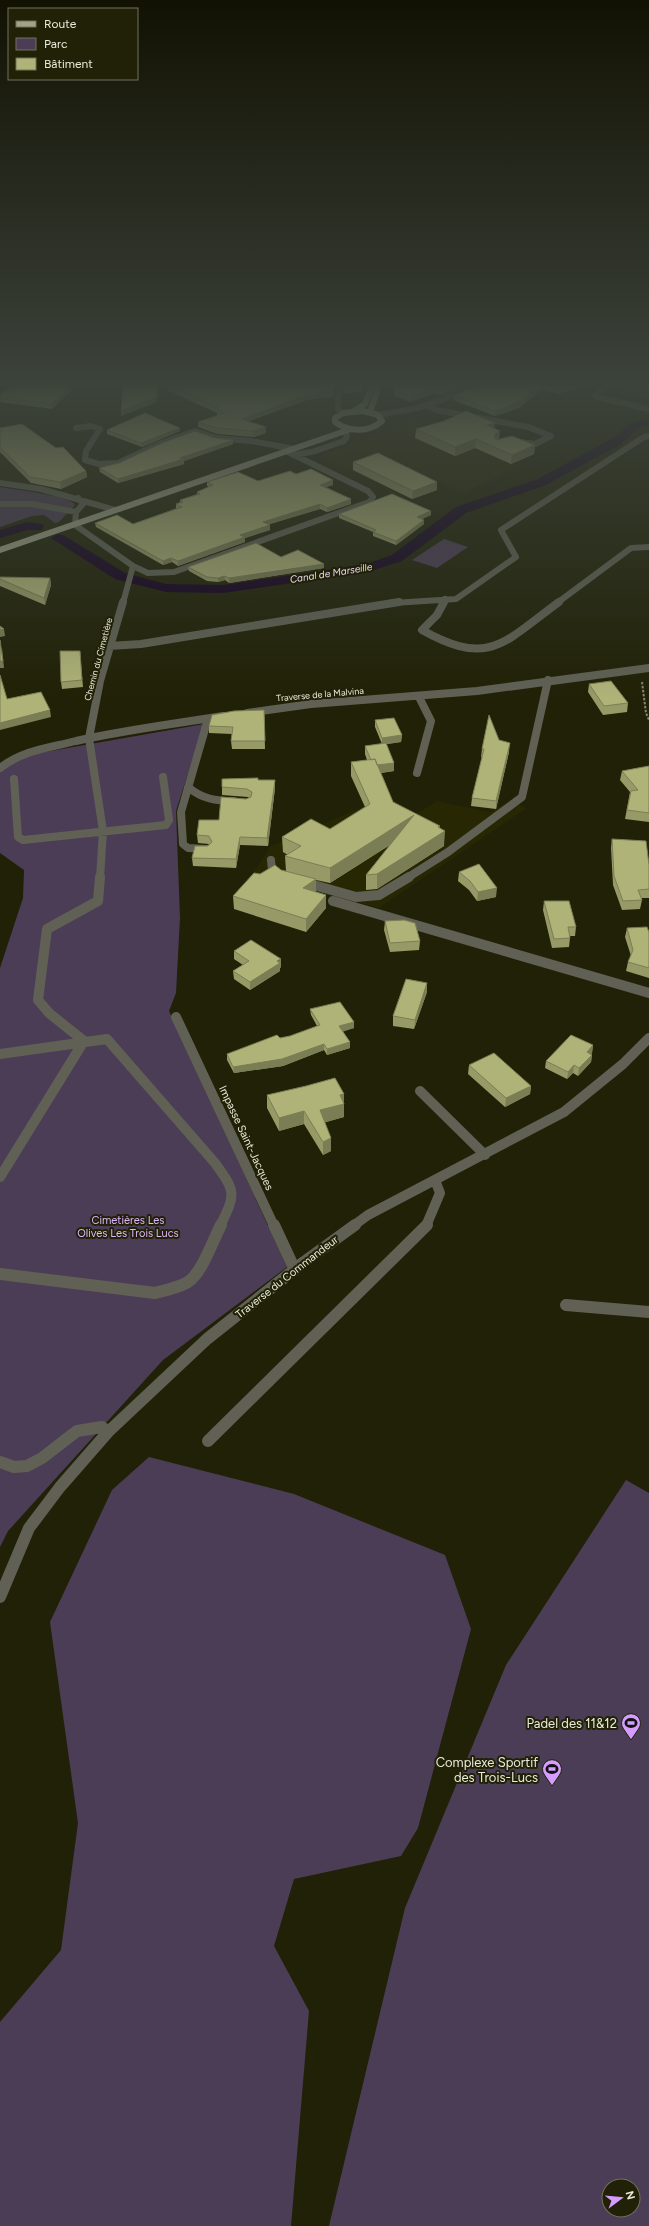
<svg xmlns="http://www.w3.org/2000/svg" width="649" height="2226" font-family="Figtree,sans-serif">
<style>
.built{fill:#272704}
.green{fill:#4c3d57;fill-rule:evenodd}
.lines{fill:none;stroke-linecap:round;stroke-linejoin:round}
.canal{fill:#140021;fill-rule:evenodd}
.path{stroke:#858670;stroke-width:2;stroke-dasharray:2.5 1.5;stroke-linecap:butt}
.minor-far3{stroke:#606154;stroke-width:6}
.minor-far2{stroke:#606154;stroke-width:8}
.minor-far1{stroke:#606154;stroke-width:10}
.minor{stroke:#606154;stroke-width:12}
.major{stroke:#a1a389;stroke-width:6}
.wall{fill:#979a67}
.shaded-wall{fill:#7b7d54}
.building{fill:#b0b378;stroke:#7b7d54}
.labels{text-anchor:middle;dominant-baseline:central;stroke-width:4;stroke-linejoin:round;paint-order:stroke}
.far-street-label{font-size:9px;fill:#eaecdb;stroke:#202106}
.far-water-label{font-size:10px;font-style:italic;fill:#e9d8f6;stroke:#202106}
.street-label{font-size:11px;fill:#eaecdb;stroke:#202106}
.park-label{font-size:11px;fill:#dfb6fe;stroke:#202106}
.near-poi-label{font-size:13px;fill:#eaecdb;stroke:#202106;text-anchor:end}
</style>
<rect width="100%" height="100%" fill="#202106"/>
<path class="built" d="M413,421L511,464L517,467L463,493L430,478L394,491L319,456Z
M437,801L490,812L509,801L527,808L379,908L253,873L271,846L367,805L403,822Z"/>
<path class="green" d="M628,385H649V398L638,397L627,391Z
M0,487C12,489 72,496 75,505L59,522L55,523L44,515L32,516L0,527Z
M444,539L468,547L437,568L412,560Z
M204,724L176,811L180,918L176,993L169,1011L287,1267L163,1360L8,1531L0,1547V968L23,898L24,870L0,853V772L7,764L28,755Z
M149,1457L294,1494L445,1555L471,1629L418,1828L401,1856L294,1879L274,1946L309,2011L291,2226H0V2022L61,1950L78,1823L50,1622L112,1490Z
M626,1480L649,1493V2226H329L405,1908L506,1665ZM609,2186H633V2210H609Z"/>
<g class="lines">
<path class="canal" d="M649,418V425L638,428L621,444L546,485L466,513L402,561L368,572L223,593L166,592L115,579L51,538L58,534L63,535L125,573L166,584L223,585L366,564L392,555L456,507L538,479L613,438L630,424Z
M27,522L42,524L44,527L42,530H28L0,538V530Z"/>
<path class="path" d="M642,682L646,713L649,720"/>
<path class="minor-far3" d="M334,385L339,389L338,409L343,413
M606,385L595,395L597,397L649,409
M425,405L436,410L528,427L551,436L535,444L520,442
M378,415L418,408L483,385
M76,428L91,426L100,429L86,451L85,460L99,464L118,463L161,443L195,431L216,438L251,441L294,449
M293,455L312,452L344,441L347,436L345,431
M0,483L41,489L115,510
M78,498L83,504L76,512L75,525L133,566L123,603
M0,504H32L76,512
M133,566L148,573L174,572L369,502L373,497L368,491L288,452
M393,603L456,599L516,557L501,530L644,437L649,436
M443,603L445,599
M557,603L631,548L649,547"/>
<path class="minor-far2" d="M444,602L437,615L422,630C490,668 504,642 559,602
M109,646L141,644L399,602
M247,713L311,704L477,691L649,668
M0,768C23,750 49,748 76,741C125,730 174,724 223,716
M417,773L431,721L419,697
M14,779L18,837L23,840L166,825L169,820L163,777
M188,787C202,799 216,801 234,801
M206,849L188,848L183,844L181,812L208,719
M271,860L272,870L280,875
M100,878L103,831L89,738L100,681L123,602
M407,878L448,852L522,797L548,680"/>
<path class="minor-far1" d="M303,882L356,897L379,895L409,877
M333,901L649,993
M176,1017L274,1226
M84,1041L49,1013L38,1000L47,929L98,901L100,877
M0,1054L107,1039L215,1163C236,1192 236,1194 220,1226
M420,1091L485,1155
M0,1177L84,1041
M353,1226L368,1215L564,1112L623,1064L649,1038
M426,1226L440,1193L435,1180"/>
<path class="minor" d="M274,1225L295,1270
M0,1274L155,1293C166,1290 178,1288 188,1282C202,1273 213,1240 221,1225
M566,1305L649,1312
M208,1441L427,1225
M0,1462L14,1467L27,1466L42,1458L77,1431L102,1427L108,1432
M0,1597L29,1528L60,1487L108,1432L207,1339L304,1262L355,1225"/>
<path class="major" d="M354,411L365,404L372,385
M363,411L378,415L382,421C369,433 349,432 335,422V418L343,413Z
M370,412L379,385
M0,550L351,429"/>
</g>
<path class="wall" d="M77,385L52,409L0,402V395Z
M167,385L334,396L307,400L249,421L266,427V433L254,437L217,434L198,427V422L219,415H217V413L167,390Z
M395,385H471L441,395L435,393L410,402L394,395V390Z
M481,385H585L560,394L542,390L519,408L495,416L453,400L454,395Z
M0,428L86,471L87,477L61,489L31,483L0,452Z
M494,428L499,439L535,445L534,454L511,464L475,448L455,456L415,438L416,429Z
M107,430L180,431L142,447L107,434Z
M215,438L233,440V444L184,461V464L118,483L100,472L99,468Z
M353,462L437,490L412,499L353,470Z
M296,474L333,480V485L326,487L351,499V504L327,512L320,509L269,524L270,530L245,538V542L178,566L172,562L163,565L96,527L95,523L133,524L177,508H176V504L180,502V500L197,494V492L209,487L207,486V482L258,481Z
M339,514L431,515L422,519L424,524L396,545L373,536V532L339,518Z
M281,557L324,568L229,583L225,580L218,582L207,581L189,571L188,567Z
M0,577L50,578L51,585L45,605L0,586Z
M80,651L83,687L62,689L61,682Z
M589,684L628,703L627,712L603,715L588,692Z
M264,710L265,749H232L231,741L232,734L209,733V726Z
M375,720L402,735L401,742L386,744L394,763V771L381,773L393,802L440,828L444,846L377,889L366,890V875L390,845L330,883L316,880V892L326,895V908L306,932L234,909L233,896L281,870L286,871L285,856L288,855L283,852L282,837L330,829L365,807L351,776V762L367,760L365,754V746L382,744L375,727Z
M499,740L509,752L496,809L471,806L472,798L482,757H481L482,749Z
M649,766V822L625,819L630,792L620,780L622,771Z
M259,780H275V788L268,846L240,845L236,868L193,866L192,858L209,844L198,843L197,835L219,820L249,798L248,797L222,795V787Z
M612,839L649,865V898H641L642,900L640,909L622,910L613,885L611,848Z
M459,872L496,897L477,901L469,890L458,881Z
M544,901L576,927L575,936H570V938L569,947L552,948L543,910Z
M385,921L420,941L419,950L390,952L384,930Z
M627,928L649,932V978L626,971L628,962L631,956L625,937Z
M234,951L281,967L280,968V971L250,990L234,979L233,971L243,965L234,959Z
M427,992L414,1029L393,1026V1016Z
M310,1009L354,1022V1028L343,1031L350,1048L327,1055L324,1050L283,1066L234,1073L227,1060V1054L280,1038L290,1036L317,1026L311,1015Z
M593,1045L592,1053L591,1054L592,1055L591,1062L578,1076L573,1073L567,1079L545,1068L546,1061Z
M469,1065L531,1086L530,1094L505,1107L468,1074Z
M267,1095L344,1103V1117L325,1122L331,1151L323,1155L304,1124L279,1131L267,1108Z"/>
<path class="shaded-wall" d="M71,385H77L52,409V404Z
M157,385V402L121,416V411Z
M364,385L363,391L343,394V389Z
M455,385H471L441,395V390Z
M542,385H543L542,390L519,408L495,416V411Z
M570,385H585L560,394V388Z
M334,386V396L307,400L241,424V419Z
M435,388V393L410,402V396Z
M495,423L494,432L487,425Z
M266,427V433L254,437L253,431Z
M180,428V431L142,447L141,443Z
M500,431L499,440L494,444V435Z
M476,439L475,448L455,456V447Z
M233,440V444L184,461V464L118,483V479Z
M535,445L534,454L511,464L512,455Z
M86,471L87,477L61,489L60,482Z
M333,480V485L320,489V485Z
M437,482V490L412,499L413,491Z
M351,499V504L327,512V508Z
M320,504V509L264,526L263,522Z
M431,511V515L417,521V517Z
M424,520V524L396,545V541Z
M270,525V530L245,538V542L178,566V561L240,535Z
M171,558L172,562L163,565V561Z
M324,564V568L229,583V578Z
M224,576L225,580L218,582V578Z
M50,578L51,585L45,605L44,598Z
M4,629L5,636L0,637V630Z
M2,648L4,668H0V661Z
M50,710L51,717L0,730V723Z
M402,735L401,742L382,745V738Z
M510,743L509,752L496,809V801Z
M394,763V771L373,774V765Z
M275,780V788L268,846L267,838Z
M414,815L413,830L330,883V868Z
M440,826L439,834L445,831L444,846L377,889V874Z
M240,837V845L236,868V859Z
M316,879V892L303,888Z
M497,888L496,897L477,901L478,892Z
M326,895V908L306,932V919Z
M281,959V967L280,968V971L250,990V982Z
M427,983V992L414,1029L415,1020Z
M354,1022V1028L339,1033V1026Z
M350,1042V1048L327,1055V1049Z
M324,1044V1050L283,1066L234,1073L233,1067Z
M593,1045L592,1053L586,1060L587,1052Z
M592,1055L591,1062L578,1076L579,1068Z
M574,1065L573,1073L567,1079L568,1072Z
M531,1086L530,1094L505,1107L506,1098Z
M344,1094V1117L320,1124V1110L340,1095Z
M304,1111V1124L279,1131V1118Z
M331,1138V1151L323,1155V1142Z"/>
<path class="building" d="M13,385H71L52,404L0,398V395Z
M123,385H157V397L121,411Z
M168,385H334V390L307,395L241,419L266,427L253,431L217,428L198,422L225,413L217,409L219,408Z
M343,385H363V386L343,389Z
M395,385H455L441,390L435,388L410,396L394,390Z
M481,385H542L519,402L495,411L454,395Z
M546,385H570L560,388Z
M466,411L495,423L487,425L500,431L494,435L496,440L512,436L535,445L512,455L476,439L455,447L416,429L444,421Z
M145,413L180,428L141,443L107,430Z
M22,424L56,448L63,447L86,471L60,482L30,477L0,447V428Z
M195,431L215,438L233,440L180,458L184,459L118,479L99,468L119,463L162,443Z
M378,453L437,482L413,491L353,462Z
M311,469L333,480L320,485L351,499L327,508L320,504L263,522L270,525L240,535L245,537L178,561L171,558L163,561L95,523L117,515L133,524L182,507L176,504L183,502L180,500L200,494L197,492L213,485L207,482L238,472L258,481L290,471L296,474Z
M392,494L431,511L417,517L424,520L396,541L373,532L376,530L339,514Z
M256,543L281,557L298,550L324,564L229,578L224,576L218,578L207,577L188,567Z
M0,577L50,578L44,598L0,579Z
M0,626L4,629L0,630Z
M0,640L3,661H0Z
M60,651H80L82,680L61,682Z
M0,675L7,699L41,692L50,710L0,723Z
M611,681L628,703L604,706L589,684Z
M264,710L265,741H231L233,727L209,726L212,715L234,711Z
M489,715L499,740L510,743L496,801L472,798L484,749H482Z
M394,718L402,735L382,738L375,720Z
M386,743L394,763L377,765L375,759L371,760L365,746Z
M375,759L393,802L440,826L438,827L445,831L377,874L366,875L414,815L330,868L285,856L301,846L282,837L311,819L330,829L370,804L351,762Z
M649,766V813L627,810L631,791L638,790L622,771Z
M258,778V780H275L267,838L240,837L236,859L192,858L195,846H208L212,842L209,836L197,835L199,820H219L221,797L246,799L251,797L252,792L247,789L222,787V779Z
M612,839L646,841L649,865V889L638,890L642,900L623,901L614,876Z
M479,864L497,888L478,892L470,881L459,872Z
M275,865L281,870L316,879L303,888L326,895L306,919L233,896L254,873L260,874Z
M544,901H569L576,927H568L570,938L554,939Z
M404,920L415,923L420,941L390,943L385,921Z
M647,927L649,932V968L628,962L633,950L627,928Z
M251,940L281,959L277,961L280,963L250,982L233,971L249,961L234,951Z
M406,979L427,983L415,1020L393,1016Z
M340,1002L354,1022L339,1026L350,1042L327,1049L324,1044L282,1059L233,1067L227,1054L277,1035L280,1038L290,1036L320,1025L310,1009Z
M571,1035L593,1045L587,1052L592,1055L579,1068L574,1065L568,1072L546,1061Z
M494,1053L531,1086L506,1098L469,1065Z
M335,1078L344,1094L340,1095L344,1104L320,1110L331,1138L323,1142L304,1111L279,1118L267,1095L306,1086Z"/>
<linearGradient id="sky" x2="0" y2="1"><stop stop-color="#121203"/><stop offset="0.55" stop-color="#3c433b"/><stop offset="1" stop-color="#3c433b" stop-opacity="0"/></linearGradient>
<rect width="649" height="697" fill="url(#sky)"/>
<defs>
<symbol id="stadium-pin" viewBox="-11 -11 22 30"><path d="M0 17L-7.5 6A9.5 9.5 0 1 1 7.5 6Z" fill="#d49cfc" stroke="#202106"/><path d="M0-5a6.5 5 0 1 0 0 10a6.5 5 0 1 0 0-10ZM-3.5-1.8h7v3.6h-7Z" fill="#111"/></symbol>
</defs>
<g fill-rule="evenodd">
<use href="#stadium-pin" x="620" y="1712" width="22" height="30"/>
<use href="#stadium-pin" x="541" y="1758" width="22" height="30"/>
</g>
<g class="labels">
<g class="far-street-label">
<text transform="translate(98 659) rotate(-75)">Chemin du Cimetière</text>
<text transform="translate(320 694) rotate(-5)">Traverse de la Malvina</text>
</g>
<g class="far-water-label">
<text transform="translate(331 573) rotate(-9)">Canal de Marseille</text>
</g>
<g class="street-label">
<text transform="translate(246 1138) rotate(65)">Impasse Saint-Jacques</text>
<text transform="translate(287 1277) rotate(-38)">Traverse du Commandeur</text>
</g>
<g class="park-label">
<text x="128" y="1220">Cimetières Les<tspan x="128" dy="13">Olives Les Trois Lucs</tspan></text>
</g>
<g class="near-poi-label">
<text x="617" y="1723">Padel des 11&amp;12</text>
<text x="538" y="1762">Complexe Sportif<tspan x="538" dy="15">des Trois-Lucs</tspan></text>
</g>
</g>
<rect x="8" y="8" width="130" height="72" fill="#202106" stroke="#71725b"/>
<rect x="16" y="21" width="20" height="6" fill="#a1a389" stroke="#71725b"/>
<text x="44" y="28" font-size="12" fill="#eaecdb">Route</text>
<rect x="16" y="38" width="20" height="12" fill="#4c3d57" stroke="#71725b"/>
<text x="44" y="48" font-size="12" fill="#eaecdb">Parc</text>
<rect x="16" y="58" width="20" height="12" fill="#b0b378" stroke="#71725b"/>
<text x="44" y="68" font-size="12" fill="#eaecdb">Bâtiment</text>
<g transform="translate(621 2198) rotate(74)"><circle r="19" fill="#202106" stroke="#71725b"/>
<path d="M0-3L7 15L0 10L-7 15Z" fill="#d49cfc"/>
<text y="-6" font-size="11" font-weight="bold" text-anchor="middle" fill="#eaecdb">N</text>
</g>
</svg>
